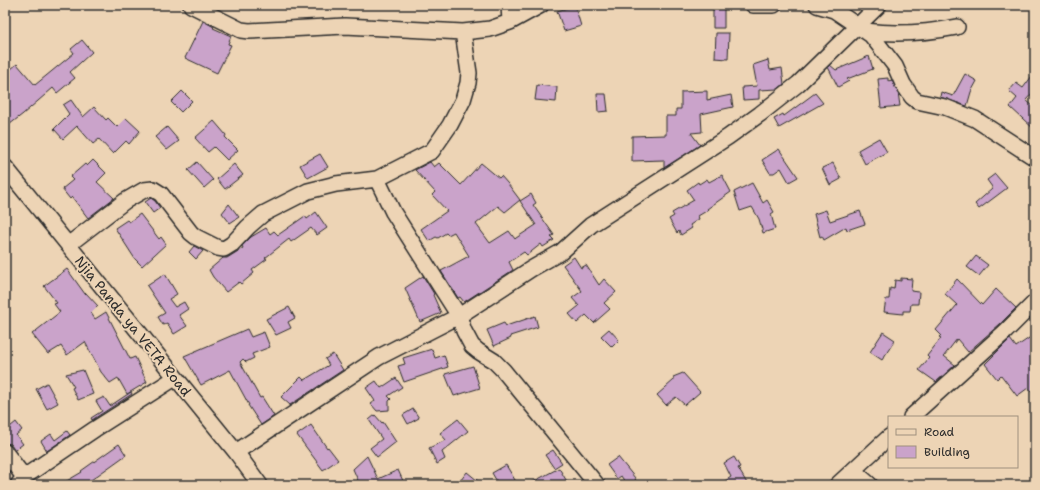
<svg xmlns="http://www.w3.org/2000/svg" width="1040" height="490" font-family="'Shantell Sans',sans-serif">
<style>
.building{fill:#caa3ca;stroke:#2b2b2b}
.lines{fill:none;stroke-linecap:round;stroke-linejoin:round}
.minor-casing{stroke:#2b2b2b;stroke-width:18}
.minor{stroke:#edd4b5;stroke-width:15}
.labels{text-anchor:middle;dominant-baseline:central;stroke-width:4;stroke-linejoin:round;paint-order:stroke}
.street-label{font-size:14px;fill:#2b2b2b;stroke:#edd4b5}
</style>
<rect width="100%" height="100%" fill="#edd4b5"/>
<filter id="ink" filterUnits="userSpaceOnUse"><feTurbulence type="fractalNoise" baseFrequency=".025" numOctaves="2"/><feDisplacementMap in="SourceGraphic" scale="8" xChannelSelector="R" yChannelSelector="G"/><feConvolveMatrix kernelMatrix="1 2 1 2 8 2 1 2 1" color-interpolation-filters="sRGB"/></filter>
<g filter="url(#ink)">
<path class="building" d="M713,5H724V28H713Z
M575,6L581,26L564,31L557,11Z
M203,21L214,27L213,28L231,36L228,44L231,45L217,73L185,58Z
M716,33H729L728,59L715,58Z
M82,40L92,52L70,72L75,78L57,93L53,88L23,114L5,128V74L17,64L35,85L74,53L71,49Z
M869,56L873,69L847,79L849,81L838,87L828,67L830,65L836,70Z
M768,60L770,70L782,68L784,84L778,89L759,90V99L743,100L742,87L757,86L753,65Z
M1035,72V90L1026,100L1035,108V130L1010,107L1017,98L1009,91L1016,83L1023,88Z
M965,74L977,81L971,92L967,106L940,97L941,92L953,96Z
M888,78V81L892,80L898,92L900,106L881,108L878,79Z
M537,85L557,87L556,102L535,100Z
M182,91L192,101L181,112L171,102Z
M707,91V100L731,95L733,107L701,114L702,132L691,133L700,145L664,168V160L632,161V136L666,135V116H676V109H681V92Z
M815,93L823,103L779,128L774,119L783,114L784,116Z
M597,94H606L608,111L598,112Z
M71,100L83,117L94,107L106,120L108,118L117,127L126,118L140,131L129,144L126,141L113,154L99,139L93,144L77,126L63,139L54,129L69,114L63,105Z
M214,121L226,135L225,137L238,150L227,160L214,147L208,152L195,138Z
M167,127L179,141L167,150L155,137Z
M879,138L887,152L865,164L858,150Z
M779,149L798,177L789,182L781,168L774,173H770L762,160Z
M320,154L328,167L308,178L300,165Z
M93,160L106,173L97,182L114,198L88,218L72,197L70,199L62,189L73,180L70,177L85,164L87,166Z
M197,162L213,180L204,188L188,170Z
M430,162L434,167L439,163L461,185L481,163L499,178L501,176L508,184L520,200L505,212L498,206L476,224L490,243L509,231L515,239L516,238L536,225L520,201L531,194L536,203L533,205L554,235L551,237L554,240L543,247L541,244L527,255L524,252L509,262L513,270L464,302L460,297L458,298L441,271L469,256L454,232L448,235L446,233L438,238L436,237L429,241L421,229L447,211L432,195L435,192L415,170Z
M833,163L841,179L830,185L822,168Z
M234,164L243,175L225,189L217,179Z
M995,174L1007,188L979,209L975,204L992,189V187L987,180Z
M722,175L731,192L707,209L708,210L698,216L699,219L690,225L692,228L681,235L679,231L677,233L669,219L674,216L672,213L694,200L687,190L698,182L699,184L707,179L709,182Z
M752,183L763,203L767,200L774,212L771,214L775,229L763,233L759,219L752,207L740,211L734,192Z
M151,198L155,201L160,208L153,213L145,202Z
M229,204L239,217L230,223L222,213Z
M826,210L830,221L860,211L865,224L847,230L846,227L824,240L822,236L820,237L814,214Z
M316,212L327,228L317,235L311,228L291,242L289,239L265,258L267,259L252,270L254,273L241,284L239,282L226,292L213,277L209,270L223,258H227L243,248L242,246L251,237L266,228L270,234L274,231L278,235L305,216L307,219Z
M140,214L159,239L161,237L166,244L142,266L135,259L115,228L127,220L129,222Z
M194,246L203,251L196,259L189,252Z
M976,256L988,265L979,276L967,267Z
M574,257L581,268L586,265L599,285L604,279L616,292L604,303L610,309L594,323L586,315L577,323L569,314L579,306L572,298L582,291L563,265Z
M67,269L85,294L86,293L98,306L91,313L95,319L106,312L130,359L135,357L147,382L127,394L118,378L110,383L101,372L85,342L67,355L61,346L48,354L32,334L60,312L54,304L57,303L44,286Z
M165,274L177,294L169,299L175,307L184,302L188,309L179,315L187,326L174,334L167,323L163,325L158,317L165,313L147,286Z
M423,276L434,294L433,295L441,313L420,322L405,288Z
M901,278L912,279L911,291L919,292L918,304H911L910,311H903V314L884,312L886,299H889L890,288L894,289L895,280L901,281Z
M957,279L982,305L996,289L1016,308L1000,324L968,352L957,339L944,356L955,365L936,382L919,370L929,358L927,356L941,338L939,337L941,335L936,330L957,305L945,294Z
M289,307L295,318L288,322L291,328L276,335L266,319Z
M535,316L538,327L510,336L511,338L494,346L487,330L504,323L506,326Z
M247,329L251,337L264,332L270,347L252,354L254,358L246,362L243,359L240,362L260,398L262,397L274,416L261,425L248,405H249L230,370L201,385L184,356Z
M609,329L619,340L612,347L601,336Z
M883,332L895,340L882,360L870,352Z
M1035,334V394L1028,388L1017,396L1001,375L997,379L985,364L1010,339L1016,347Z
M432,349L435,358L444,355L448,367L404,382L398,366L405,364L403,358Z
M333,354L343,370L290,405L281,397L301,377L304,380L329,365L325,359Z
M473,366L480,388L454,396L445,374Z
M83,370L93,394L78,400L72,388L74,387L66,374Z
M683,373L700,392L685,405L676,397L666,405L657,395L674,380L673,377Z
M396,378L402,387L388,396L391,399L389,401V410L377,411L371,404L375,401L366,388L376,381L381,388Z
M47,383L58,403L47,409L36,389Z
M131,392L132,394L92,420L91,418L102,411L96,401L104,397L110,406Z
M413,409L419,418L408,424L403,415Z
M375,415L382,423L383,422L396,442L377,457L370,448L382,439L369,420Z
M458,419L468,431L442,452L445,459L437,464L429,448L446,440L440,433Z
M16,422L22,430L16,435L23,444L15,450L11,444L5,443V431Z
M311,425L327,448L328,447L338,460L323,470L297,435Z
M67,431L70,435L47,451L41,441L51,434L55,440Z
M119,444L126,455L84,485H60L82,472L81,471Z
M553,450L562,463L554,468L545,455Z
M367,456L378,479L398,470L404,483L398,485H360L353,469Z
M618,457L635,478L636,482L631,485H627L621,476L617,479L607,465Z
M734,457L740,467L738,468L748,485H719L731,477L724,463Z
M506,465L518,485H499L492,473Z
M559,468L569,485H527Z
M467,472L483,485H457Z"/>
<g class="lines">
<defs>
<path id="minor" d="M191,5L241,30L249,31L345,26L463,32L490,29L510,22L541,5
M509,5L510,22
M753,5H774
M817,5L834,10L871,35L895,66L903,84L912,97L917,101L945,107L975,119L1035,158
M865,31C896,35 926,33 957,27
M5,167L236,452L260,485
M377,179L393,212L459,316L464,331L472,346L478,351L494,361L503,370L597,485
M68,245L125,201L144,190L153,189L161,194L191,233L196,237L218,248L224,249L232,244L248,227L263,214L308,191L336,184L377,179L432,151L450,125L463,100L468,83L469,73L463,32
M911,417L1006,331L1035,302
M5,452L24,477
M236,452L379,357L459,316L531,269L561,252L591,225L728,137L760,114L798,84L879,5
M854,471L870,485
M18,485L24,477L95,429L175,378
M837,485L889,437"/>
</defs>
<use href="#minor" class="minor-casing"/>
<use href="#minor" class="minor"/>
</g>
</g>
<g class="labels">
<g class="street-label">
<text transform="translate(133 326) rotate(51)">Njia Panda ya VETA Road</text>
</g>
</g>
<rect width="1040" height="490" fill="none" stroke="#edd4b5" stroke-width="20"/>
<rect x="10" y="10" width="1020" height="470" fill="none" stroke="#2b2b2b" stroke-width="1.5" filter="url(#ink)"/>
<rect x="888" y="416" width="130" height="52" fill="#edd4b5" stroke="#9f907e"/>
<rect x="896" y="429" width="20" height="6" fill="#edd4b5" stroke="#9f907e"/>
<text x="924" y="436" font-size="12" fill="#2b2b2b">Road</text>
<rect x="896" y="446" width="20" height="12" fill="#caa3ca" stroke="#9f907e"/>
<text x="924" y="456" font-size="12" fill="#2b2b2b">Building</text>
</svg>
